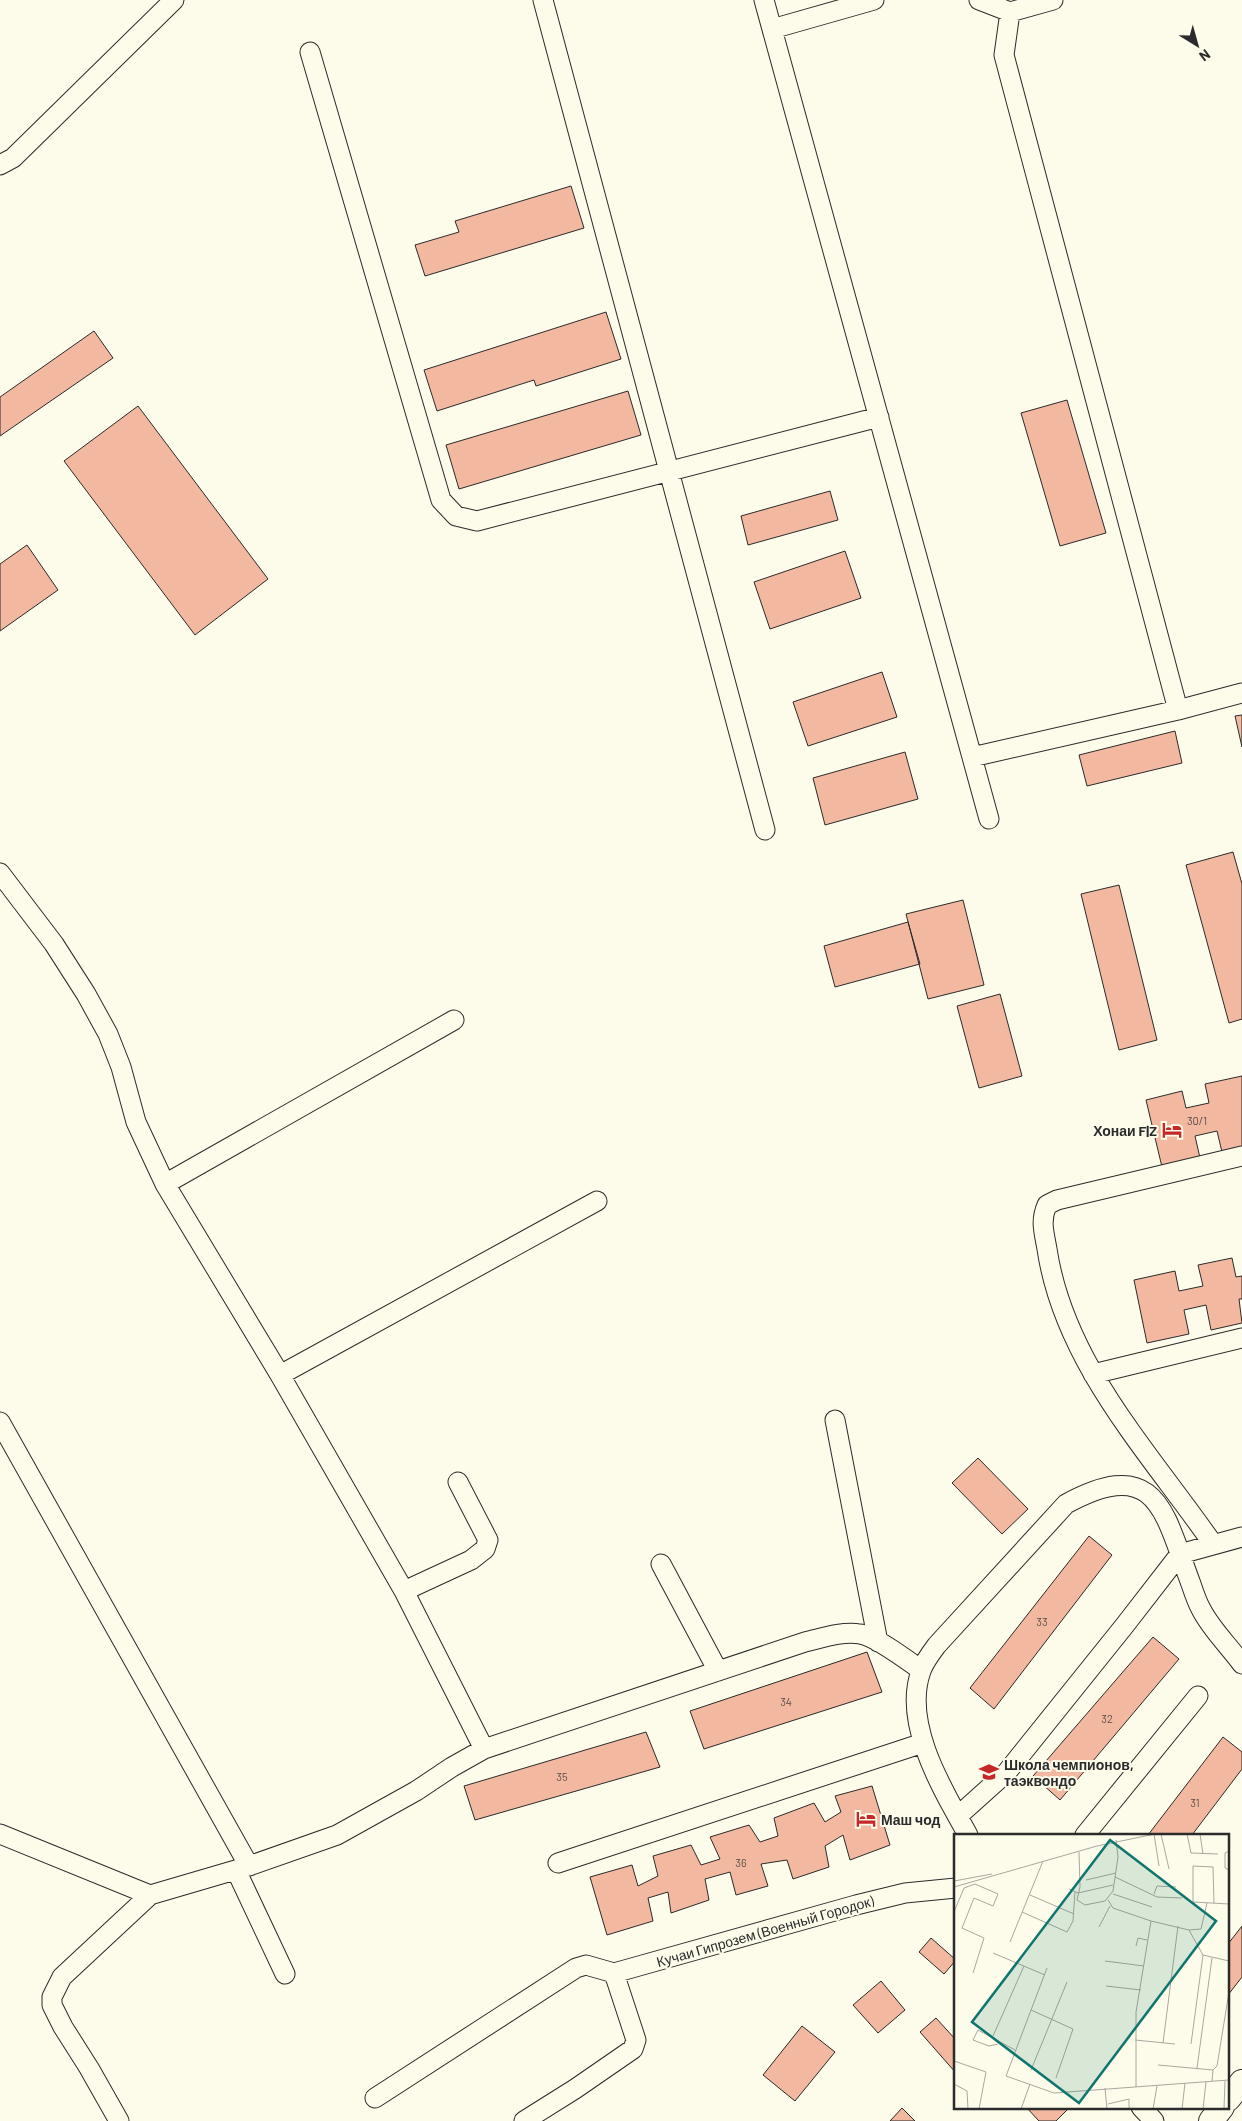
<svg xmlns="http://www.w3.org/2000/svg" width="1242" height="2121" font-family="Barlow,sans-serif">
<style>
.building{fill:#f2b8a0;stroke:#2b2b2b}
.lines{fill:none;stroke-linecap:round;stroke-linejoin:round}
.minor-casing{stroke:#2b2b2b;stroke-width:21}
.major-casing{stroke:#2b2b2b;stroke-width:26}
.minor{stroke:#fdfbea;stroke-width:19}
.major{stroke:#fdfbea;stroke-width:24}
.labels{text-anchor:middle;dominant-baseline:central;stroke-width:4;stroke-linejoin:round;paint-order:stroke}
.number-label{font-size:11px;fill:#5d4e48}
.poi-label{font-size:14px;font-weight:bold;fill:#2b2b2b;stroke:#fdfbea;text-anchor:start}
.street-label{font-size:14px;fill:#2b2b2b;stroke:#fdfbea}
.inset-road{fill:none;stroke:#a9a89e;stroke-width:1}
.view{fill:#0f766e;fill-opacity:0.15;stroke:#0f766e;stroke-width:2.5}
.inset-edge{fill:none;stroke:#2b2b2b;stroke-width:2.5}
</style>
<rect width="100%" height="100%" fill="#fdfbea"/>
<path class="building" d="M571,186L584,228L425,276L415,245L459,232L455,221Z
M606,312L621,359L536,386L534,380L437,411L424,370Z
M94,331L113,358L0,436V397Z
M628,391L641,435L459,489L446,445Z
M1067,400L1106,533L1060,546L1021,413Z
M138,406L268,579L195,635L64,461Z
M830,491L838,520L748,545L741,516Z
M27,545L58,590L0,631V564Z
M845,551L861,598L770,629L754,582Z
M882,672L897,717L808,746L793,702Z
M1242,715V747L1235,716Z
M1175,731L1182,763L1087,786L1079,755Z
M905,752L918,799L825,825L813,778Z
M1233,852L1242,884V1019L1229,1023L1186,865Z
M1119,885L1157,1040L1119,1050L1081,894Z
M963,900L984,985L928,999L906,914Z
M908,922L920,964L835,987L824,946Z
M1000,994L1022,1076L979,1088L957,1006Z
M1242,1076V1148L1222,1152L1217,1131L1195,1136L1200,1158L1162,1167L1146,1100L1182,1091L1186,1108L1209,1103L1205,1084Z
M1232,1258L1236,1277L1242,1276V1299H1239L1242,1323L1211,1330L1206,1305L1184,1310L1189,1334L1147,1343L1134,1280L1175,1271L1179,1291L1203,1286L1198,1265Z
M978,1458L1028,1509L1002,1534L952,1483Z
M1089,1536L1112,1555L994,1709L970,1688Z
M1153,1637L1179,1659L1060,1800L1033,1776Z
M867,1652L882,1692L704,1749L690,1711Z
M646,1732L660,1767L475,1820L464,1786Z
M1223,1737L1242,1752V1769L1192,1835H1148Z
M872,1786L890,1845L850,1860L843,1835L825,1846L829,1867L793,1879L787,1860L761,1864L768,1886L736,1895L730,1872L705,1879L709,1900L671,1913L668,1892L648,1898L653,1921L607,1935L590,1877L632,1865L638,1886L658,1876L653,1856L691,1845L701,1865L720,1859L710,1837L749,1825L760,1842L778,1836L774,1818L814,1803L825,1822L841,1812L835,1796Z
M1242,1926V1977L1228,1995V1944Z
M931,1938L956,1960L944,1974L919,1952Z
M881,1981L905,2010L878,2033L853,2005Z
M936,2018L956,2040V2073L920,2032Z
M802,2026L835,2052L795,2101L763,2075Z
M1026,2107H1070L1056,2121H1039Z
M902,2108L915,2121H890Z"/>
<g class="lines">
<defs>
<path id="minor" d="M543,0L765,830
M764,0L989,819
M979,0L1010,12L1053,0
M1010,12L1004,55L1178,710
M772,29L874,0
M310,52L441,500L456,516L477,521L879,417
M0,165L13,158L174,0
M972,757L1178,710L1242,693
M0,873L54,944L86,994L108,1034L121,1067L136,1122L165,1184L280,1375L404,1591L484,1749L452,1767L416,1791L337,1835L249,1866L150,1895L62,1977L52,1997V2005L63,2027L89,2068L119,2121
M165,1184L454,1020
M1093,1374L1242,1338
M280,1375L597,1201
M835,1420L878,1642
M0,1422L249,1866
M1213,1544C1149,1452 1064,1363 1047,1249C1044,1232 1040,1221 1047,1205L1057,1200L1242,1156
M661,1564L718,1671
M404,1591L471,1560L485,1549L488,1540L458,1482
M484,1749L805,1642C822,1638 842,1631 860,1634C875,1636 907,1660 921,1670
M958,1816L1007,1772L1125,1625L1180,1554L1242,1537
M0,1834L150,1895
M968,1835C943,1790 902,1724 921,1671C924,1662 931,1653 937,1645L1066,1504C1158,1454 1164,1513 1191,1584C1194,1593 1197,1602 1201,1609C1211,1629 1229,1646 1242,1664
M1085,1835L1198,1696
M558,1863L923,1743
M236,1870L285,1974
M375,2098L576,1968L586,1965L614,1973L856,1905L905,1893L956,1888
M1141,2107L1154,2121
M524,2121L575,2089L633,2049L636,2040L614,1973"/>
<path id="major" d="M1228,2099L1242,2082
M1211,2121L1222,2107"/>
</defs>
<use href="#minor" class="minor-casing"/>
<use href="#major" class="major-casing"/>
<use href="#minor" class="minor"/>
<use href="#major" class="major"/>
</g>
<defs>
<symbol id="hotel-bare" viewBox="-9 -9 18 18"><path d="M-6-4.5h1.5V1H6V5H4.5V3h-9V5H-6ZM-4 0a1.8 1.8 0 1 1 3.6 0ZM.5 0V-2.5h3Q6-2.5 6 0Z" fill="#c62828" stroke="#fdfbea" stroke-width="2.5" paint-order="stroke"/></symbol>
<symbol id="school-bare" viewBox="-9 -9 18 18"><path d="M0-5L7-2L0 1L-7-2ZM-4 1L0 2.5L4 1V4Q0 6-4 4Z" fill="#c62828" stroke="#fdfbea" stroke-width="2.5" paint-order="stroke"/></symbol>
</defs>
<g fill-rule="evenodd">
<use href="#hotel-bare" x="1158" y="1116" width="28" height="28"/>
<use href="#school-bare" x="975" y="1758" width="28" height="28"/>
<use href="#hotel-bare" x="852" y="1805" width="28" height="28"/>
</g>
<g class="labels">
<g class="number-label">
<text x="1197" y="1120">30/1</text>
<text x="1042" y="1621">33</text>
<text x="786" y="1701">34</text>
<text x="1107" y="1718">32</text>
<text x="562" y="1776">35</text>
<text x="1195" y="1802">31</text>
<text x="741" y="1862">36</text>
</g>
<g class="poi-label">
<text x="1157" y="1130" text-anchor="end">Хонаи F|Z</text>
<text x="1004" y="1764">Школа чемпионов,<tspan x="1004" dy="16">таэквондо</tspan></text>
<text x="881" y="1819">Маш чод</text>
</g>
<g class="street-label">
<text transform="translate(765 1931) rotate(-16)">Кучаи Гипрозем (Военный Городок)</text>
</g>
</g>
<g transform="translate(954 1834)">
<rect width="275" height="275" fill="#fdfbea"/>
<path class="inset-road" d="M200,0L205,32M207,0L215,35M233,0L237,19L264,20M246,0L249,20M275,17L271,19V34L275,36M125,18L126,53L123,66L131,71L151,67L159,57L164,23L162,6M161,43L203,63L228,64M132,46L162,39M0,47L38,40M0,53L143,12L201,0M115,55L124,59L159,51M159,60L198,73M200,60L203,52L222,53M76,61L120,80M154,66L159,74L197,87M260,69L259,33L239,32V68L275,70M0,78L10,54L21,50L44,60L39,72L20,64L8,94L30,104L19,139M68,78L113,98L119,87L121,58M145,93L156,72M235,96L249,121L275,127M56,108L89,27M182,112L184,104L193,106M39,119L91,141M151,127L190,132M93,134L52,242L100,259L275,246M152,152L187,156M77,176L119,195L102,244M39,202L70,132M181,206L221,210M209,209L224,92M44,210L35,212L19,206L24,196L61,216M237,210L249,121M0,227L32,238L25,275M204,231L259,236L258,247M243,234L258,124M77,236L113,148M259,236L263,232L275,158M0,250L13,257L14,275M182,253V178L197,87L235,96L247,95L253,69M151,254L153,275M154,270L175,265V275M67,275L76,250M199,275L203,252M228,275L231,249M249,275L252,248M270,275L271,247"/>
<path class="view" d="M156,6L262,87L125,269L18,188Z"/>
<rect width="275" height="275" class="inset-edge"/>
</g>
<g transform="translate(1197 45) rotate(143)" stroke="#fdfbea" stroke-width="4" paint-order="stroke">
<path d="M0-4L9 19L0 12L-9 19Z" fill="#2b2b2b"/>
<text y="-8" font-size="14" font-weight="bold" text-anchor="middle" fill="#2b2b2b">N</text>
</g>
</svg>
